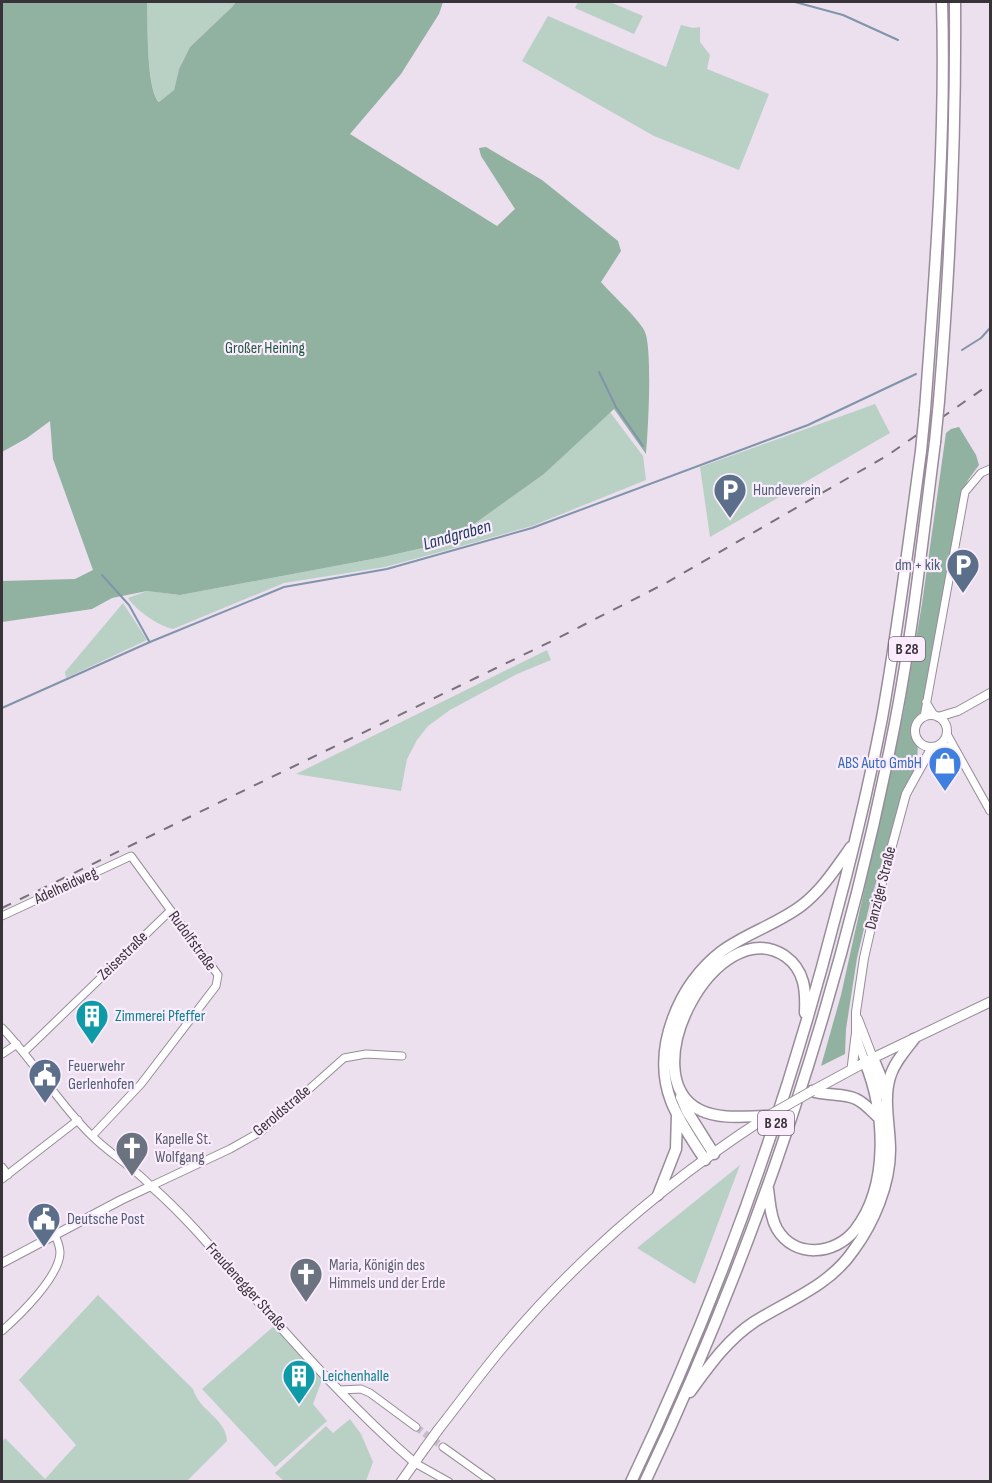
<svg xmlns="http://www.w3.org/2000/svg" width="992" height="1483" font-family="'Sofia Sans Condensed',sans-serif">
<style>
.green{fill:#b9d0c5}
.forest{fill:#91b1a1}
.lines{fill:none;stroke-linecap:round;stroke-linejoin:round}
.stream{stroke:#8094ab;stroke-width:2}
.minor-tunnel{stroke:#c8bdca;stroke-width:7;stroke-dasharray:7 3.5;stroke-linecap:butt}
.minor-casing{stroke:#988c9a;stroke-width:9}
.tertiary-casing{stroke:#988c9a;stroke-width:10}
.secondary-casing{stroke:#988c9a;stroke-width:11}
.trunk-casing{stroke:#988c9a;stroke-width:13}
.minor{stroke:#fff;stroke-width:7}
.tertiary{stroke:#fff;stroke-width:8}
.secondary{stroke:#fff;stroke-width:9}
.trunk{stroke:#fff;stroke-width:10}
.rail{stroke:#79717a;stroke-width:2;stroke-dasharray:10 10;stroke-linecap:butt}
.secondary-bridge-casing{stroke:#988c9a;stroke-width:11;stroke-linecap:butt}
.trunk-bridge-casing{stroke:#988c9a;stroke-width:13;stroke-linecap:butt}
.secondary-bridge{stroke:#fff;stroke-width:9}
.trunk-bridge{stroke:#fff;stroke-width:10}
.labels{text-anchor:middle;dominant-baseline:central;stroke-width:4.5;stroke-linejoin:round;paint-order:stroke}
.shield{fill:#faecfc;stroke:#726a74;stroke-width:1.5}
.shield-label{font-size:15px;font-weight:bold;fill:#383339}
.park-label{font-size:16px;fill:#215a43;stroke:#faecfc}
.service-label{font-size:16px;fill:#4e5e75;stroke:#faecfc;text-anchor:start}
.shop-label{font-size:16px;fill:#366cbe;stroke:#faecfc;text-anchor:end}
.street-label{font-size:16px;fill:#383339;stroke:#faecfc}
.culture-label{font-size:16px;fill:#0d838f;stroke:#faecfc;text-anchor:start}
.worship-label{font-size:16px;fill:#5b616d;stroke:#faecfc;text-anchor:start}
.water-label{font-size:18px;font-style:italic;fill:#1d3d60;stroke:#faecfc}
</style>
<rect width="100%" height="100%" fill="#ecdfee"/>
<path class="green" d="M147,2H236L232,7L190,47L179,69L174,90L159,102C146,88 148,23 147,2Z
M578,2H610L643,16L634,34L575,8Z
M548,16L666,67L681,25L693,28L700,27V42L710,55L707,69L769,94L739,170L654,136L522,61Z
M875,404L890,433L710,537L700,467Z
M610,412L643,456L646,480L532,526L451,549L385,567L284,583L173,629C158,626 136,610 128,598L147,591L180,595L383,557L449,542L544,474Z
M123,603L147,640L66,678L65,672Z
M547,650L551,660L517,674L450,710L428,726L417,740L407,759L401,791L296,774Z
M740,1165L695,1284L637,1248Z
M98,1295L193,1389C199,1411 226,1418 227,1441L187,1481H2V1442L5,1438L45,1479L76,1445L19,1380Z
M274,1326L322,1380L313,1404L327,1421L275,1467L202,1389Z
M350,1419L361,1434L373,1462L366,1481H284L275,1473L326,1426L333,1433Z"/>
<path class="forest" d="M2,2H147C148,23 146,89 159,102L174,90L179,69L190,47L232,7L236,2H443L439,14L401,74L350,134L497,226L515,209L481,156L479,148L486,147L542,180L618,241L621,251L601,282C612,295 636,316 644,330C653,344 648,433 646,454L614,409L544,474L449,542L383,557L180,595L147,591L112,598L92,609L2,622V581L75,579L93,570L53,459L50,421L27,438L2,452Z
M959,427L976,455L979,465L968,480L963,492L924,704L920,713L913,724V731L918,740L917,768L905,788L871,899L857,958L846,1029L845,1054L821,1066L841,995L903,715L922,604L946,433L951,429Z"/>
<g class="lines">
<path class="stream" d="M795,2L843,15L898,40
M962,350L981,338L990,328
M599,372L616,407L643,446
M102,575L129,605L149,641
M2,708L150,642L284,587L387,569L532,528L808,425L916,374"/>
<path class="minor-tunnel" d="M416,1427L443,1447"/>
<defs>
<path id="minor" d="M926,702L934,715
M924,717L965,492L981,473L990,469
M947,734L990,811
M940,744L954,749
M2,916L131,856L218,975L216,986L141,1084L92,1136
M2,1028C34,1061 58,1103 91,1135C110,1154 133,1167 151,1186L230,1149L262,1131L344,1058L366,1054L402,1056
M24,1052L170,911
M2,1054L17,1044
M2,1167L8,1175
M2,1179L78,1120
M2,1331C20,1315 59,1277 60,1253C60,1246 57,1240 55,1235
M339,1390L361,1389L370,1393L416,1427
M443,1447L492,1482
M415,1463L449,1482"/>
<path id="tertiary" d="M915 731a16 16 0 1 1 32 0a16 16 0 1 1-32 0Z
M938,717L958,711L990,693
M858,1019L873,1058
M865,1062L856,1036V1012L864,958L877,901L906,794L932,747
M2,1263L121,1200L151,1186C189,1219 221,1259 253,1296C304,1354 357,1413 415,1463"/>
<path id="secondary" d="M852,1069L856,1036
M812,1091L873,1058L990,1002
M438,1430C460,1402 481,1373 503,1347C578,1257 670,1179 768,1116
M401,1482L425,1448"/>
<path id="trunk" d="M939,401C950,268 956,135 955,2
M925,410C935,274 946,138 942,2
M873,1058L880,1075L884,1095
M812,1091C827,1096 844,1093 856,1099C865,1103 872,1112 879,1118
M681,1097L687,1111L714,1154
M768,1116C747,1116 720,1120 700,1110C630,1075 717,911 785,956C805,970 806,991 805,1013
M705,1160C693,1141 679,1122 671,1101C651,1048 679,984 722,951C747,933 777,924 801,906C822,890 836,868 851,847
M768,1189C770,1202 770,1217 777,1229C795,1259 835,1255 855,1230C890,1185 885,1112 865,1062
M658,1195L676,1149L677,1114
M690,1392C709,1366 727,1340 754,1322C789,1300 829,1286 853,1251C874,1223 890,1184 890,1150C890,1126 883,1100 890,1077C894,1063 905,1051 914,1039
M631,1482C717,1301 785,1112 835,918C853,852 869,785 882,718C898,629 909,540 921,451
M645,1482C759,1241 844,984 895,723C913,630 923,536 935,442"/>
</defs>
<use href="#minor" class="minor-casing"/>
<use href="#tertiary" class="tertiary-casing"/>
<use href="#secondary" class="secondary-casing"/>
<use href="#trunk" class="trunk-casing"/>
<use href="#minor" class="minor"/>
<use href="#tertiary" class="tertiary"/>
<use href="#secondary" class="secondary"/>
<use href="#trunk" class="trunk"/>
<path class="rail" d="M2,908L556,639L666,583L888,455L990,384"/>
<defs>
<path id="secondary-bridge" d="M768,1116L812,1091
M425,1448L438,1430"/>
<path id="trunk-bridge" d="M935,442L939,401
M921,451L925,410"/>
</defs>
<use href="#secondary-bridge" class="secondary-bridge-casing"/>
<use href="#trunk-bridge" class="trunk-bridge-casing"/>
<use href="#secondary-bridge" class="secondary-bridge"/>
<use href="#trunk-bridge" class="trunk-bridge"/>
</g>
<defs>
<symbol id="parking-pin" viewBox="-11 -11 22 30"><path d="M0 17L-7.5 6A9.5 9.5 0 1 1 7.5 6Z" fill="#5c6f8a" stroke="#faecfc"/><path d="M-3.5-5.5H1a3.5 3.5 0 0 1 0 7H-1V5.5H-3.5ZM-1-3.4V-.6H.8a1.4 1.4 0 0 0 0-2.8Z" fill="#fff"/></symbol>
<symbol id="shop-pin" viewBox="-11 -11 22 30"><path d="M0 17L-7.5 6A9.5 9.5 0 1 1 7.5 6Z" fill="#3f7fe0" stroke="#faecfc"/><path d="M-5-2.5h2.3a2.7 3.5 0 0 1 5.4 0H5L5.5 6h-11ZM-1.5-2.5h3a1.5 2.3 0 0 0-3 0Z" fill="#fff"/></symbol>
<symbol id="building-pin" viewBox="-11 -11 22 30"><path d="M0 17L-7.5 6A9.5 9.5 0 1 1 7.5 6Z" fill="#0f9aa8" stroke="#faecfc"/><path d="M-4-6H4V6H1V3H-1V6H-4ZM-2.5-4.3h1.7v1.8h-1.7ZM.8-4.3h1.7v1.8H.8ZM-2.5-1h1.7V.8h-1.7ZM.8-1h1.7V.8H.8Z" fill="#fff"/></symbol>
<symbol id="civic-pin" viewBox="-11 -11 22 30"><path d="M0 17L-7.5 6A9.5 9.5 0 1 1 7.5 6Z" fill="#5c6f8a" stroke="#faecfc"/><path d="M-.6-6.5H3V-4.5H.6V-3L4-1V1h2V6H-6V1h2V-1L-.6-3ZM-1.2 2.5V6h2.4V2.5Z" fill="#fff"/></symbol>
<symbol id="church-pin" viewBox="-11 -11 22 30"><path d="M0 17L-7.5 6A9.5 9.5 0 1 1 7.5 6Z" fill="#6b7280" stroke="#faecfc"/><path d="M-1.2-6h2.4v3.5h3.3v2.4h-3.3V6h-2.4V-.1h-3.3v-2.4h3.3Z" fill="#fff"/></symbol>
</defs>
<g fill-rule="evenodd">
<use href="#parking-pin" x="711" y="471" width="38" height="52"/>
<use href="#parking-pin" x="944" y="546" width="38" height="52"/>
<use href="#shop-pin" x="926" y="744" width="38" height="52"/>
<use href="#building-pin" x="73" y="997" width="38" height="52"/>
<use href="#civic-pin" x="26" y="1056" width="38" height="52"/>
<use href="#church-pin" x="113" y="1129" width="38" height="52"/>
<use href="#civic-pin" x="25" y="1200" width="38" height="52"/>
<use href="#church-pin" x="287" y="1255" width="38" height="52"/>
<use href="#building-pin" x="280" y="1357" width="38" height="52"/>
</g>
<g class="labels">
<g class="shield">
<rect x="889" y="637" width="36" height="24" rx="4.5"/>
<rect x="758" y="1111" width="36" height="24" rx="4.5"/>
</g>
<g class="shield-label">
<text x="907" y="649">B 28</text>
<text x="776" y="1123">B 28</text>
</g>
<g class="park-label">
<text x="265" y="348">Großer Heining</text>
</g>
<g class="service-label">
<text x="753" y="490">Hundeverein</text>
<text x="940" y="565" text-anchor="end">dm + kik</text>
<text x="68" y="1066">Feuerwehr<tspan x="68" dy="18">Gerlenhofen</tspan></text>
<text x="67" y="1219">Deutsche Post</text>
</g>
<g class="shop-label">
<text x="922" y="763">ABS Auto GmbH</text>
</g>
<g class="street-label">
<text transform="translate(66 886) rotate(-25)">Adelheidweg</text>
<text transform="translate(881 888) rotate(-76)">Danziger Straße</text>
<text transform="translate(192 941) rotate(54)">Rudolfstraße</text>
<text transform="translate(123 956) rotate(-44)">Zeisestraße</text>
<text transform="translate(282 1111) rotate(-40)">Geroldstraße</text>
<text transform="translate(246 1287) rotate(48)">Freudenegger Straße</text>
</g>
<g class="culture-label">
<text x="115" y="1016">Zimmerei Pfeffer</text>
<text x="322" y="1376">Leichenhalle</text>
</g>
<g class="worship-label">
<text x="155" y="1139">Kapelle St.<tspan x="155" dy="18">Wolfgang</tspan></text>
<text x="329" y="1265">Maria, Königin des<tspan x="329" dy="18">Himmels und der Erde</tspan></text>
</g>
<g class="water-label">
<text transform="translate(457 535) rotate(-16)">Landgraben</text>
</g>
</g>
<rect width="992" height="1483" fill="none" stroke="#383339" stroke-width="6"/>
</svg>
